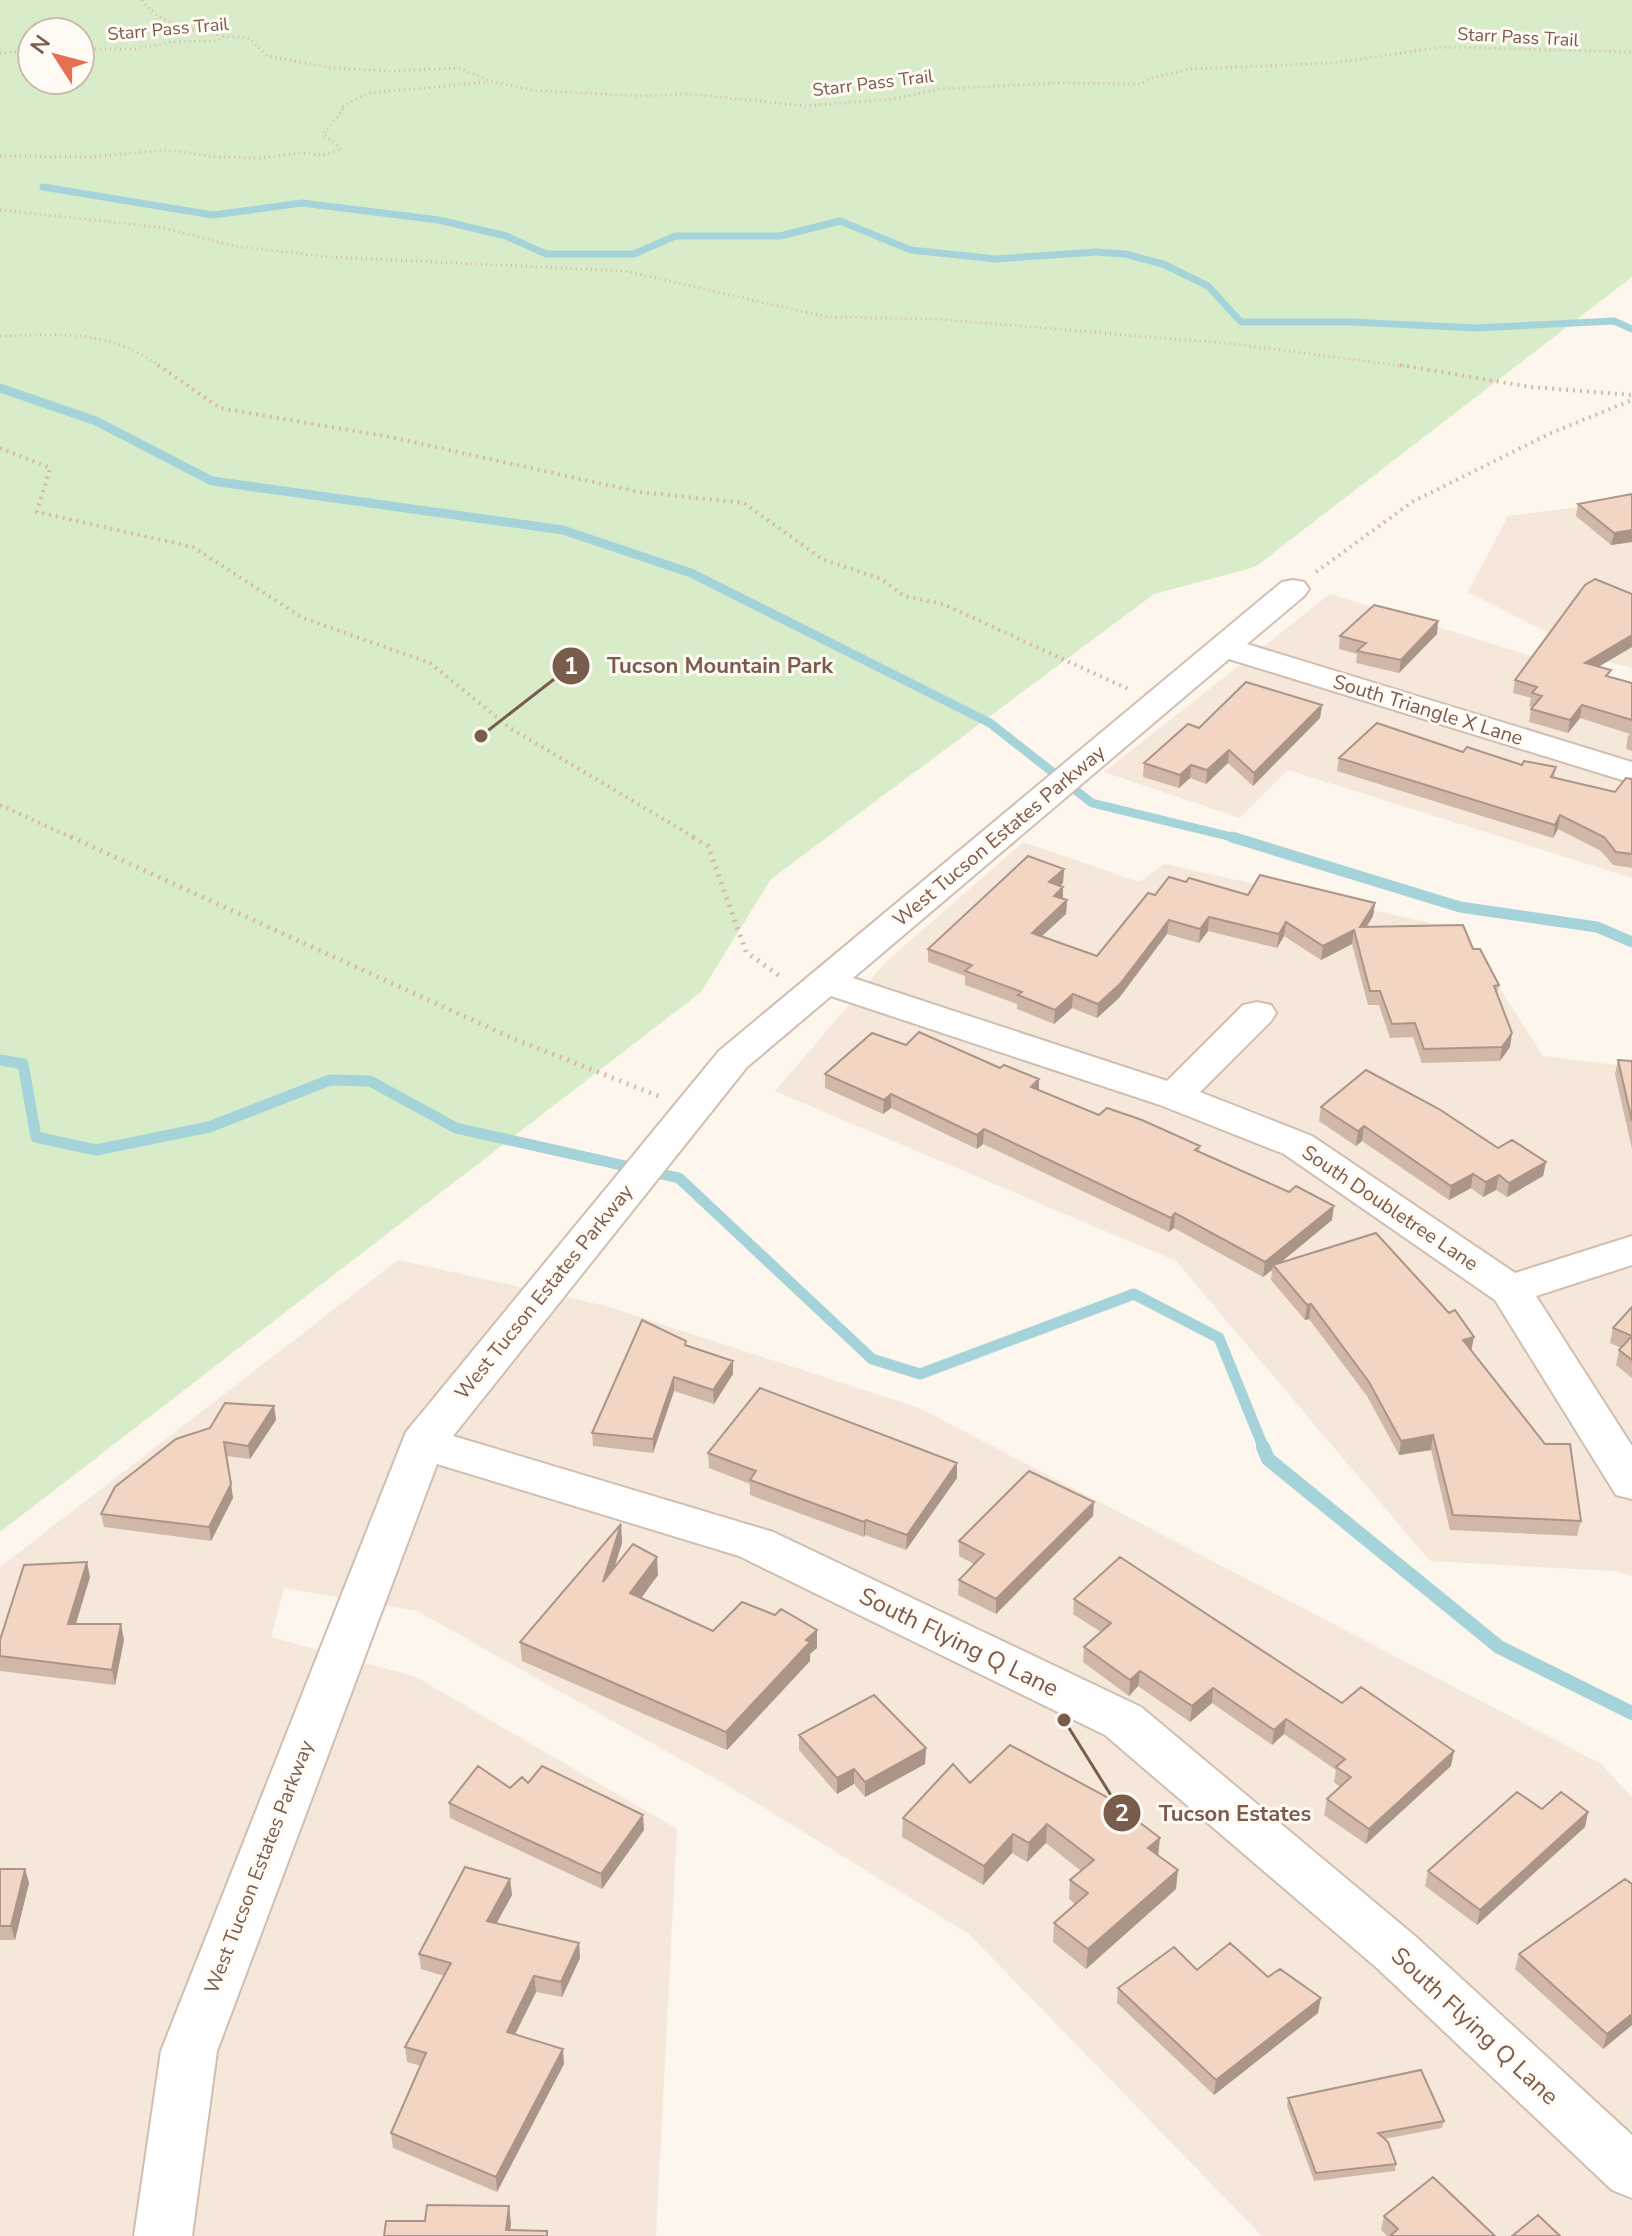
<svg xmlns="http://www.w3.org/2000/svg" width="1632" height="2236" font-family="'Nunito Sans',sans-serif">
<style>
.residential{fill:#f5e8da}
.green{fill:#d8ecc9;fill-rule:evenodd}
.lines{fill:none;stroke-linecap:round;stroke-linejoin:round}
.stream-far3{stroke:#a5d3da;stroke-width:7}
.stream-far2{stroke:#a5d3da;stroke-width:9}
.stream-far1{stroke:#a5d3da;stroke-width:11}
.stream{stroke:#a5d3da;stroke-width:14}
.minor-casing{stroke:#d1beb0;stroke-width:4}
.path-far2{stroke:#d9b8a5;stroke-width:3;stroke-dasharray:1 4;stroke-linecap:butt}
.path-far1{stroke:#d9b8a5;stroke-width:4;stroke-dasharray:2 5;stroke-linecap:butt}
.path{stroke:#d9b8a5;stroke-width:5;stroke-dasharray:2 6;stroke-linecap:butt}
.minor{fill:#fff;fill-rule:evenodd}
.wall{fill:#d1b7a8}
.shaded-wall{fill:#aa9588}
.building{fill:#f3d5c3;stroke:#aa9588;stroke-width:2}
.labels{text-anchor:middle;dominant-baseline:central;stroke-width:6;stroke-linejoin:round;paint-order:stroke}
.far-street-label{font-size:18px;fill:#7a5c4d;stroke:#fffaf3}
.street-label{font-size:20px;fill:#7a5c4d;stroke:#fffaf3}
.near-street-label{font-size:24px;fill:#7a5c4d;stroke:#fffaf3}
.leader{fill:none;stroke:#7a5c4d;stroke-width:3}
.callout-dot{fill:#7a5c4d;stroke:#fffaf3;stroke-width:3}
.mark-label{font-size:24px;text-anchor:middle;font-weight:bold;fill:#fff}
.callout-label{font-size:22px;text-anchor:middle;font-weight:bold;fill:#7a5c4d;stroke:#fffaf3;stroke-width:6;stroke-linejoin:round;paint-order:stroke}
</style>
<rect width="100%" height="100%" fill="#fdf6ec"/>
<path class="residential" d="M1632,500V668L1602,660L1468,592L1508,516Z
M1330,594L1632,687V878L1288,770L1240,818L1104,772Z
M1023,842L1139,882L1164,864L1463,930L1543,1056L1632,1067V1576L1613,1571L1430,1561L1176,1261L775,1091L887,961Z
M398,1260L606,1306L919,1408L1600,1763L1632,1797V2236H1262L969,1934L735,1790L417,1611L284,1588L271,1637L416,1677L677,1829L656,2236H0V1567Z"/>
<path class="green" d="M0,0H1632V277L1255,567L1154,594L771,879L701,992L0,1532ZM32,32H80V80H32Z"/>
<g class="lines">
<path class="stream-far3" d="M43,187L213,215L302,203L439,220L506,236L546,254H634L675,236H780L840,221L911,250L996,259L1096,252L1125,254L1163,264L1208,286L1241,322H1351L1476,328L1614,321L1632,329"/>
<path class="stream-far2" d="M0,388L96,421L212,481L563,530L691,573L990,723L1092,803L1240,839"/>
<path class="stream-far1" d="M1232,837L1460,907L1597,927L1632,942
M0,1060L23,1064L36,1137L96,1150L209,1127L330,1080L370,1081L456,1128L679,1178L872,1359L920,1374L1134,1294L1219,1338L1264,1449"/>
<path class="stream" d="M1263,1447L1268,1459L1499,1647L1632,1713"/>
<defs>
<path id="minor" d="M1293,580L1304,582L1309,589L1304,596L1247,644L1632,762V783L1229,659L853,978L1167,1081L1243,1005L1257,1002L1271,1005L1276,1013L1271,1021L1200,1092L1312,1136L1515,1273L1632,1236V1265L1536,1296L1632,1446V1499L1616,1495L1495,1300L1284,1154L1160,1105L831,996L747,1067L453,1436L773,1532L1141,1707L1415,1936L1632,2135V2198L1612,2190L1377,1968L1105,1735L739,1556L437,1464L217,2051L192,2236H134L161,2051L406,1432L719,1051L1282,582Z"/>
</defs>
<use href="#minor" class="minor-casing"/>
<path class="path-far2" d="M142,0C162,28 192,28 223,36
M80,49H135L171,42L216,41L224,36L249,38L267,56L334,68L389,71L458,68L494,82L532,90L639,96L690,94L806,106L893,99L939,89L1061,83L1140,84L1154,77L1191,69L1333,63L1442,47L1632,52
M0,53L32,51
M0,156L88,157L167,150L217,157L260,158L300,153L325,155L342,149L323,134L343,110L341,107L368,93L489,82
M0,210L159,227L234,246L330,257L625,271L827,317L936,319L1234,344L1412,367
M0,336C63,335 106,328 161,367"/>
<path class="path-far1" d="M158,365L220,408L390,437L639,492L744,503L822,559L881,579L904,596L943,604L1128,689
M1400,365L1531,387L1632,395
M0,448L50,468L37,512L193,547L303,618L430,663L510,728L697,839
M1316,572L1412,502L1551,433L1632,400
M0,805L75,839"/>
<path class="path" d="M71,837L514,1039L661,1097
M693,837L708,846L746,952L781,977"/>
<use href="#minor" class="minor"/>
</g>
<path class="wall" d="M1632,494V542L1611,545L1576,516L1578,504Z
M1632,594V647L1598,667L1610,677L1632,683V751L1626,749L1628,736L1630,734L1580,718L1568,733L1529,722L1531,709L1533,707L1529,706L1531,698L1513,693L1515,680Z
M1438,621L1437,634L1399,673L1356,663L1357,654L1339,649L1340,636Z
M1322,705L1320,718L1253,786L1228,763L1206,784L1190,778L1179,788L1143,777L1144,763L1199,728Z
M1463,752L1522,765L1556,767L1554,778L1615,792L1632,779V868L1613,865L1601,851L1558,829L1553,838L1337,771L1339,758Z
M1064,869L1063,883L1060,886L1063,899L1067,900L1066,914L1042,936L1097,956L1155,895L1186,882L1248,895L1375,903L1373,916L1366,927L1473,949L1499,985L1497,994L1512,1033L1510,1047L1500,1061L1422,1063L1413,1037L1390,1038L1379,1005H1368L1352,944L1321,960L1284,936L1277,948L1208,931L1199,943L1167,934L1119,998L1097,1018L1072,1008L1054,1024L1017,1009V1004L965,985V976L928,962V949Z
M906,1045L1000,1068L1039,1090L1099,1115L1200,1146L1199,1152L1332,1220L1280,1263L1471,1350L1581,1521L1577,1536L1450,1530L1431,1450L1399,1455L1367,1396L1309,1319L1305,1320L1271,1280L1272,1270L1263,1277L1174,1228L1169,1232L983,1144L977,1149L891,1108L883,1114L825,1088V1074Z
M1618,1060L1632,1061V1149L1615,1074Z
M1321,1107L1498,1148L1546,1162L1543,1176L1507,1197L1496,1190L1483,1197L1471,1188L1449,1200L1362,1141L1356,1146L1319,1121Z
M1632,1307V1378L1616,1365L1619,1350L1621,1348L1610,1343L1613,1328Z
M686,1345L733,1361V1374L714,1404L674,1391L653,1453L593,1446L592,1433Z
M274,1406L276,1420L250,1459L226,1456L233,1498L211,1541L104,1527L101,1514Z
M708,1453L957,1478L906,1550L865,1535L864,1537L750,1495V1484L709,1468Z
M1093,1516L996,1614L958,1595L959,1580L974,1564L959,1556V1541Z
M621,1524L622,1543L614,1568L658,1575L641,1598L713,1631L817,1648L810,1654V1661L727,1750L522,1661L520,1642Z
M90,1577L76,1624L124,1640L115,1685L0,1671V1640Z
M1074,1599L1342,1703L1451,1766L1366,1844L1324,1815L1327,1799L1340,1787L1334,1782L1336,1770L1284,1734L1272,1745L1212,1703L1190,1722L1138,1686L1129,1696L1083,1662L1084,1647L1101,1632L1073,1614Z
M799,1735L926,1748L925,1764L865,1797L854,1784L837,1794L799,1750Z
M528,1783L644,1830L602,1889L450,1818L449,1803Z
M970,1783L1158,1855L1176,1889L1086,1969L1053,1942L1054,1923L1075,1904L1069,1899L1070,1880L1081,1871L1046,1843L1027,1862L1012,1853L983,1885L902,1837L903,1818Z
M1542,1809L1588,1812L1585,1827L1477,1925L1425,1886L1428,1871Z
M0,1869H25L29,1883L15,1940H0Z
M510,1879L512,1895L496,1924L579,1943L580,1958L562,1997L536,1992L515,2035L564,2064L497,2192L393,2148L391,2133L421,2066L407,2062L405,2047L444,1976L421,1969L419,1954Z
M1632,1884V2025L1603,2049L1515,1969L1519,1954Z
M1197,1970L1268,1977L1318,2013L1214,2095L1117,2003L1118,1988Z
M1288,2098L1444,2121L1442,2128L1384,2139L1396,2164L1395,2171L1314,2181L1287,2106Z
M1384,2216L1495,2236H1387L1381,2230Z"/>
<path class="shaded-wall" d="M1632,530V542L1611,545L1614,533Z
M1438,621L1437,634L1399,673L1401,660Z
M1632,635V647L1583,676L1585,663Z
M1322,705L1320,718L1253,786L1254,773Z
M1582,705L1580,718L1568,733L1570,720Z
M1229,750L1228,763L1206,784L1207,770Z
M1191,765L1190,778L1179,788L1180,775Z
M1560,815L1558,829L1553,838L1555,825Z
M1064,869L1063,883L1048,896L1049,882Z
M1063,887V901L1054,896Z
M1067,900L1066,914L1031,946L1032,933Z
M1375,903L1373,916L1358,941L1360,927Z
M1209,917L1208,931L1199,943L1200,929Z
M1169,920L1167,934L1119,998L1097,1018L1098,1004Z
M1286,922L1284,936L1277,948L1279,934Z
M1354,930L1352,944L1321,960L1323,946Z
M1073,994L1072,1008L1054,1024L1055,1010Z
M1512,1033L1510,1047L1500,1061L1502,1047Z
M1039,1079V1093L1031,1087Z
M891,1094V1108L883,1114L884,1100Z
M1364,1126L1362,1141L1356,1146L1358,1131Z
M984,1129L983,1144L977,1149V1135Z
M1546,1162L1543,1176L1507,1197L1509,1183Z
M1473,1174L1471,1188L1449,1200L1451,1186Z
M1499,1175L1496,1190L1483,1197L1486,1182Z
M1334,1206L1332,1220L1274,1268L1273,1265L1272,1270L1263,1277L1265,1262Z
M1175,1213L1174,1228L1169,1232L1171,1218Z
M1311,1304L1309,1319L1305,1320L1307,1305Z
M1474,1337L1471,1352L1463,1340Z
M733,1361V1374L714,1404L713,1390Z
M674,1377V1391L653,1453V1439Z
M274,1406L276,1420L250,1459L248,1446Z
M1433,1435L1431,1450L1399,1455L1401,1441Z
M957,1463V1478L906,1550L907,1535Z
M231,1484L233,1498L211,1541L209,1527Z
M1094,1502L1093,1516L996,1614V1599Z
M866,1520L865,1535L864,1537V1522Z
M621,1524L622,1543L604,1601L603,1582Z
M657,1557L658,1575L631,1612L630,1593Z
M87,1562L90,1577L71,1639L68,1624Z
M121,1624L124,1640L115,1685L112,1670Z
M817,1630V1648L810,1654V1661L727,1750L726,1732L806,1640Z
M1140,1671L1138,1686L1129,1696L1130,1680Z
M1213,1688L1212,1703L1190,1722L1192,1706Z
M1286,1719L1284,1734L1272,1745L1274,1730Z
M926,1748L925,1764L865,1797V1782Z
M1454,1751L1451,1766L1366,1844L1369,1829Z
M854,1769V1784L837,1794V1778Z
M1588,1812L1585,1827L1477,1925L1480,1910Z
M643,1815L644,1830L602,1889L601,1874Z
M1047,1824L1046,1843L1027,1862L1029,1843Z
M1013,1834L1012,1853L983,1885L984,1866Z
M1160,1838L1158,1857L1148,1848Z
M25,1869L29,1883L15,1940L11,1926Z
M1178,1870L1176,1889L1086,1969L1088,1949Z
M510,1879L512,1895L489,1937L487,1921Z
M579,1943L580,1958L562,1997L561,1982Z
M534,1976L536,1992L508,2048L507,2032Z
M1321,1998L1318,2013L1214,2095L1216,2080Z
M1632,2014V2025L1603,2049L1607,2034Z
M563,2049L564,2064L497,2192L496,2177Z
M509,2206L511,2223L510,2236L506,2230Z"/>
<path class="building" d="M1632,494V530L1614,533L1578,504Z
M1595,579L1632,594V635L1585,663L1611,670L1606,676L1632,683V720L1582,705L1570,720L1531,709L1542,696L1532,693L1537,687L1515,680L1585,585Z
M1374,605L1438,621L1401,660L1357,651L1366,643L1340,636Z
M1246,682L1322,705L1254,773L1229,750L1207,770L1191,765L1180,775L1144,763L1188,724L1199,728Z
M1377,723L1463,752L1467,747L1522,765L1524,761L1556,767L1551,777L1615,792L1626,778L1632,779V854L1616,852L1604,837L1560,815L1555,825L1339,758Z
M1028,856L1064,869L1049,882L1063,887L1054,896L1067,900L1032,933L1097,956L1148,893L1155,895L1169,877L1186,882L1189,878L1248,895L1260,875L1375,903L1360,927L1463,925L1473,949H1480L1499,985L1494,986L1512,1033L1502,1047L1424,1049L1415,1023L1392,1024L1380,991H1370L1354,930L1323,946L1286,922L1279,934L1209,917L1200,929L1169,920L1120,984L1098,1004L1073,994L1055,1010L1018,995L1022,992L965,971L972,965L928,949Z
M919,1032L1000,1068L1004,1065L1039,1079L1031,1087L1099,1115L1107,1108L1142,1120L1200,1146L1195,1150L1289,1192L1296,1186L1334,1206L1265,1262L1175,1213L1171,1218L984,1129L977,1135L891,1094L884,1100L825,1074L872,1033L906,1045Z
M1618,1060L1632,1061V1121Z
M1366,1070L1439,1109L1498,1148L1512,1140L1546,1162L1509,1183L1499,1175L1486,1182L1473,1174L1451,1186L1364,1126L1358,1131L1321,1107Z
M1376,1233L1449,1313L1455,1310L1474,1337L1463,1340L1545,1444H1570L1581,1521L1453,1515L1433,1435L1401,1441L1369,1382L1311,1304L1307,1305L1273,1265Z
M1632,1307V1336L1613,1328Z
M642,1320L686,1341L685,1345L733,1361L713,1390L674,1377L653,1439L592,1433Z
M1632,1336V1360L1619,1350Z
M760,1388L957,1463L907,1535L866,1520L864,1522L750,1480L756,1471L708,1453Z
M225,1403L274,1406L248,1446L224,1442L231,1484L209,1527L101,1514L115,1487L176,1439L210,1428Z
M1029,1471L1094,1502L996,1599L959,1580L984,1554L959,1541Z
M621,1524L603,1582L633,1544L657,1557L630,1593L713,1631L742,1602L775,1615L781,1609L817,1630L806,1640L810,1642L726,1732L520,1642Z
M1120,1557L1342,1703L1361,1687L1454,1751L1369,1829L1327,1799L1351,1777L1336,1767L1345,1759L1286,1719L1274,1730L1213,1688L1192,1706L1140,1671L1130,1680L1084,1647L1111,1623L1074,1599Z
M87,1562L68,1624H121L112,1670L0,1656V1640L24,1565Z
M874,1695L926,1748L865,1782L854,1769L837,1778L799,1735Z
M1010,1745L1105,1796L1160,1838L1148,1848L1178,1870L1088,1949L1054,1923L1088,1893L1070,1880L1094,1860L1047,1824L1029,1843L1013,1834L984,1866L903,1818L953,1764L970,1783Z
M478,1766L510,1788L522,1777L528,1783L542,1766L643,1815L601,1874L449,1803Z
M1517,1792L1542,1809L1561,1792L1588,1812L1480,1910L1428,1871Z
M465,1867L510,1879L487,1921L579,1943L561,1982L534,1976L507,2032L563,2049L496,2177L391,2133L426,2053L405,2047L451,1963L419,1954Z
M0,1869H25L11,1926H0Z
M1625,1879L1632,1884V2014L1607,2034L1519,1954Z
M1230,1943L1268,1977L1280,1969L1321,1998L1216,2080L1118,1988L1174,1947L1197,1970Z
M1421,2070L1444,2121L1378,2133L1388,2142L1396,2164L1316,2173L1288,2098Z
M1433,2177L1495,2236H1390L1398,2229L1384,2216Z
M427,2205L509,2206L506,2230L547,2231V2236H384L386,2221H425Z
M1538,2215L1560,2236H1512Z"/>
<g class="labels">
<g class="far-street-label">
<text transform="translate(168 29) rotate(-5)">Starr Pass Trail</text>
<text transform="translate(1518 37) rotate(3)">Starr Pass Trail</text>
<text transform="translate(873 83) rotate(-7)">Starr Pass Trail</text>
</g>
<g class="street-label">
<text transform="translate(1428 710) rotate(17)">South Triangle X Lane</text>
<text transform="translate(999 836) rotate(-40)">West Tucson Estates Parkway</text>
<text transform="translate(1390 1208) rotate(34)">South Doubletree Lane</text>
<text transform="translate(544 1292) rotate(-51)">West Tucson Estates Parkway</text>
<text transform="translate(259 1867) rotate(-69)">West Tucson Estates Parkway</text>
</g>
<g class="near-street-label">
<text transform="translate(959 1642) rotate(26)">South Flying Q Lane</text>
<text transform="translate(1475 2026) rotate(43)">South Flying Q Lane</text>
</g>
</g>
<path class="leader" d="M481 736L571 666M1064 1720L1122 1813"/>
<g class="callout-dot">
<circle cx="481" cy="736" r="8"/>
<circle cx="1064" cy="1720" r="8"/>
<circle cx="571" cy="666" r="20"/>
<circle cx="1122" cy="1813" r="20"/>
</g>
<g class="mark-label">
<text x="571" y="674">1</text>
<text x="1122" y="1821">2</text>
</g>
<g class="callout-label">
<text x="720" y="673">Tucson Mountain Park</text>
<text x="1235" y="1821">Tucson Estates</text>
</g>
<g transform="translate(56 56) rotate(306)"><circle r="38" fill="#fffaf3" stroke="#cabbb1" stroke-width="2"/>
<path d="M0-6L14 30L0 20L-14 30Z" fill="#e76f51"/>
<text y="-12" font-size="22" font-weight="bold" text-anchor="middle" fill="#7a5c4d">N</text>
</g>
</svg>
